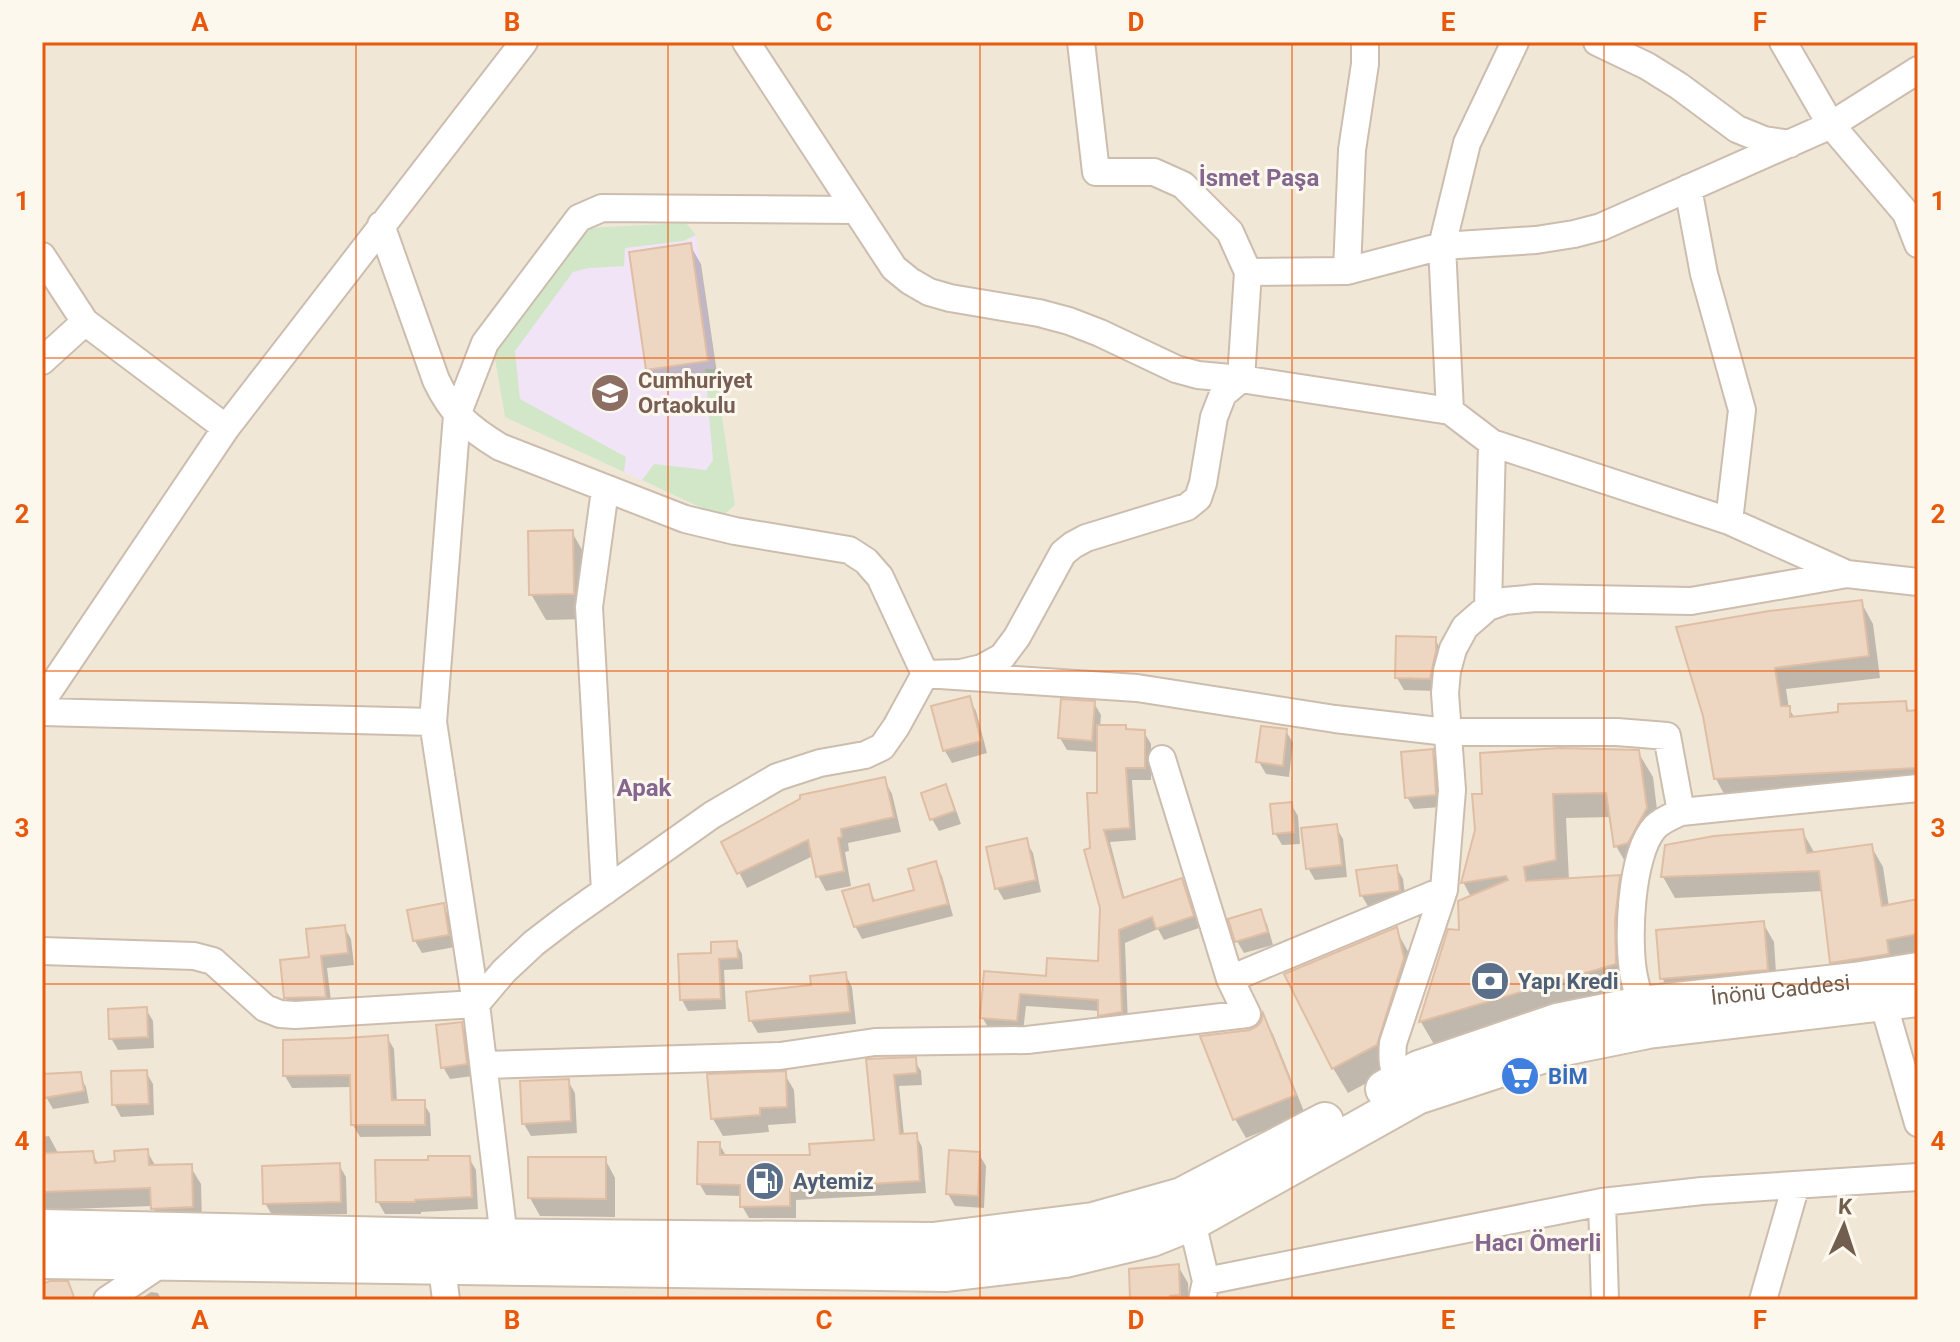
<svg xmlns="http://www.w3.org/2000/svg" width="1960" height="1342" font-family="Roboto,sans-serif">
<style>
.residential{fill:#f1e7d7}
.education{fill:#f1e4f7}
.green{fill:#d2e7c7}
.shadow{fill:#0003}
.building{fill:#edd6c2;stroke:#dfbea4;stroke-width:2}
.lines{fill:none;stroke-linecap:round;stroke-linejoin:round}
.street-casing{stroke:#ccbdaf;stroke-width:30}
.secondary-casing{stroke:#cebead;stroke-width:40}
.street{stroke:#fff;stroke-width:26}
.secondary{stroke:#fff;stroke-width:36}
.grid{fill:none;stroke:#e8590c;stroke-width:2;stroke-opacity:0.55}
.labels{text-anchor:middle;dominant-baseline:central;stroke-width:6;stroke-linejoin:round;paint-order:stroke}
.education-label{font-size:22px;font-weight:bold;fill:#785e54;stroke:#fdf8ee;text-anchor:start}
.service-label{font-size:22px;font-weight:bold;fill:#4e5e75;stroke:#fdf8ee;text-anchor:start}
.street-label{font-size:22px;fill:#725e4e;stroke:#fdf8ee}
.shop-label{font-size:22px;font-weight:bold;fill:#366cbe;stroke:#fdf8ee;text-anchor:start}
.neighbourhood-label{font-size:24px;font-weight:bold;fill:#84668e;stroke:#fdf8ee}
.neatline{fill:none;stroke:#e8590c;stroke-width:3}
.grid-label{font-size:26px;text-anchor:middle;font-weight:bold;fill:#e8590c}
</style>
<rect width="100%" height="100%" fill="#faf5e8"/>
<path class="residential" d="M42,42H1918V1300H42Z"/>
<path class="education" d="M686,223L696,235L735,505L721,517L505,417L494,353L584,228Z"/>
<path class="green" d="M686,223L696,235L683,241L625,248L624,266L589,268L573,272L515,351L520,399L626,457L624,472L505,417L494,353L584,228Z
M705,369H715L735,505L721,517L642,480L654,464L706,470L713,460Z"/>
<path class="shadow" d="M690,245L701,264L718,380L659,388L648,369Z
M572,532L586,557L587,619L546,620L531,594Z
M1861,602L1873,624L1880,678L1786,689L1789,709L1795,718L1905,703L1910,713L1918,712V790L1728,801L1716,779L1705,715Z
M1435,639L1442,652L1436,691L1404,690L1397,678Z
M969,699L976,711L987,753L952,763L945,751L934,708Z
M1094,703L1101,715L1100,727H1125L1127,731L1144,732L1151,744V780H1132L1136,840L1110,842L1125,900L1181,881L1188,893L1199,928L1164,940L1158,929L1125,943L1128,1024L1107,1027L1100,1015V1011L1026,1006L1023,1032L989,1029L982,1017L986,973L1048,979L1100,963L1102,908L1092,850L1099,795V752L1067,750L1060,738Z
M1286,731L1293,743L1289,777L1266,774L1259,762Z
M1432,751L1439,763L1441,807L1414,809L1407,797Z
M1638,752L1653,777L1660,834L1630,870L1616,846L1611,817L1566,818L1569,880L1619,877L1633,902L1629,988L1435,1046L1421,1022L1449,931L1462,933L1471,897L1463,882L1484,796Z
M884,779L892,794L901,832L848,843L849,851L845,852L851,886L826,891L818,876L813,856L747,888L724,843Z
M945,787L952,799L961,824L939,831L932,819Z
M1291,804L1298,816L1300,844L1282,845L1275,833Z
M1336,827L1343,839L1347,877L1315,880L1308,868Z
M1802,831L1814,852L1871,846L1883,867L1889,907L1918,901V957L1844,983L1832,962L1824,891L1675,898L1663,877L1667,846Z
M1026,841L1033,853L1041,892L1004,900L997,888Z
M935,864L942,876L953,916L862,939L855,926L868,887L876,902L917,891Z
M1396,867L1403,879L1406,903L1369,908L1362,896Z
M443,906L450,918L455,947L422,953L415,941Z
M1260,912L1267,924L1273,945L1244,953L1237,941Z
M1763,923L1774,942L1777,988L1673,997L1662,978Z
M344,927L351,939L354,965L327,968L332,1009L293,1010L286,998L311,959Z
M1396,930L1410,955L1391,1070L1348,1093L1333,1068Z
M736,943L742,954L743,969L724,970L726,1009L688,1011L682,1000L713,955Z
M845,974L852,987L856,1024L758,1033L751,1021L813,986Z
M146,1009L153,1021L154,1048L118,1050L111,1038Z
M1264,1018L1273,1034L1305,1114L1246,1138L1235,1119L1203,1038L1250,1032L1258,1028Z
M461,1024L468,1036L473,1076L450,1079L443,1067Z
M387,1037L394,1049L397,1102H423L430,1114L431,1136L360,1137L353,1125L352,1087L292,1088L285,1076Z
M914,1060L921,1071L922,1085L899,1086L904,1135H916L922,1147L926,1193L796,1200V1218H749L742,1206V1196L706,1195L699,1183L719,1144L727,1157L812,1156L876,1142L869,1061Z
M146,1072L153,1084L154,1115L121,1117L114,1104Z
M784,1073L794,1090L796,1123L768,1125L769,1132L723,1136L713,1119Z
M79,1075L86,1087L89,1103L53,1109L46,1097Z
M568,1081L575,1093L577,1133L531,1136L524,1124Z
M49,1136L59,1155L92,1153L99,1165L117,1163L147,1151L156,1167L190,1166L201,1184L202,1225L163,1226L152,1206L42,1210V1137Z
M979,1154L986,1166L984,1208L955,1206L948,1194Z
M469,1158L476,1170L478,1209L421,1212V1214H385L378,1202L430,1162Z
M605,1159L615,1178V1217L540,1216L530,1198Z
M339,1165L346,1177L347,1214L272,1215L265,1203Z
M1178,1266L1188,1283L1189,1300H1132Z
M151,1292L158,1293L160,1297L347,1300H139Z"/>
<path class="building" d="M691,243L708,361L646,370L629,252Z
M573,530L574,594L529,595L528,531Z
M1862,600L1869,656L1775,668L1781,706H1790V717L1838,712V704L1906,701L1907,711L1918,710V768L1714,779L1703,716L1676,627L1769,611Z
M1396,636L1436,637V651L1430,679L1395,678Z
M970,696L981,741L943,751L931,706Z
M1061,699L1095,701L1092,741L1058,738Z
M1097,725H1126V729L1145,730V768H1126L1130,828L1104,830L1123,898L1182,878L1194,916L1156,929L1152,917L1119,930L1122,1012L1098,1016V1000L1020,994L1017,1021L980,1018L984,971L1046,976L1047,958L1098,961L1100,908L1084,850L1090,848L1087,793H1097Z
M1261,726L1287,729L1283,766L1256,762Z
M1560,748L1639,750L1647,808L1628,843L1614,847L1606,793L1553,794L1556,860L1524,867L1526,881L1620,875L1615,921L1616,964L1419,1022L1448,929L1459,930L1458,901L1508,880L1506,876L1461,883L1475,830L1472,794H1482L1480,753Z
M1433,749L1436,795L1405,798L1401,752Z
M885,777L894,817L841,829L842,837L838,838L844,871L816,877L808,840L737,874L721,842L800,799V795Z
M946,784L955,811L930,820L921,793Z
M1292,802L1294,832L1273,834L1270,804Z
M1337,824L1342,865L1306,869L1301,828Z
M1803,829L1807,853L1872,844L1882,906L1918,899V934L1887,940L1889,954L1830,963L1819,871L1661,877L1665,845L1714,836Z
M1027,838L1036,880L995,889L986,847Z
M936,861L948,904L854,927L842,891L869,884L873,901L914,890L908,869Z
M1397,865L1400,891L1360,896L1356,870Z
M444,903L449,935L413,941L407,910Z
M1261,909L1268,932L1235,942L1228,919Z
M1764,921L1768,970L1660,979L1656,930Z
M345,925L348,953L321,956L326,997L284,998L280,960L309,957L306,929Z
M1397,927L1404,958L1377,1045L1332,1069L1284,974Z
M737,941L738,958L719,959L721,999L680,1000L678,954L711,953V942Z
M846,972L850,1012L749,1021L746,992L811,985L810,976Z
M147,1007L148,1037L109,1039L108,1009Z
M1263,1013L1296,1095L1233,1120L1200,1036L1250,1030L1256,1027L1261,1022Z
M462,1022L467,1064L441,1068L436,1025Z
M388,1035L392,1100H425V1125H351L350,1075L283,1076V1040L347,1038Z
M916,1057L917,1073L894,1075L900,1134L917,1133L920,1181L790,1189V1206L740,1207V1185L697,1184L698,1142H720V1155H810L809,1144L874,1140L866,1059Z
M147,1070L149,1104L112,1105L111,1071Z
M786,1071L787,1107L760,1108V1115L711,1119L707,1074Z
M81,1072L84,1091L44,1098L42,1074Z
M569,1079L571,1121L522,1124L520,1081Z
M148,1149L149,1165L192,1164L193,1207L151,1209L150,1188L42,1192V1153L93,1151L95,1163L115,1161L114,1151Z
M949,1150L980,1152L978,1196L946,1194Z
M428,1156H470L472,1197L415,1200V1202H376L375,1160H428Z
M528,1157H606V1199L528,1198Z
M340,1163L341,1202L263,1204L262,1166Z
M1179,1264L1180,1295L1170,1296V1300H1130L1129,1269Z
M50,1281H68L75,1300H42V1284Z"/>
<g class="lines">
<defs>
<path id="street" d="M746,42L894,268L910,281L929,292L950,298L1039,313L1069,321L1100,333L1176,369L1198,375L1241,379L1450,411L1492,443L1729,521L1847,574L1918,582
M1597,42L1647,66L1679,86L1737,129L1764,140L1790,144
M1783,42L1831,125L1906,213L1918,244
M1688,188L1704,274L1742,410L1729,521
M381,225L436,380C452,414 469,428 500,447L685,519L735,531L849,550L866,561L880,577L925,674L1137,688L1335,719L1447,732H1617L1667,736L1681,812
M42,256L85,322L226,428
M1347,271L1352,150L1365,64V42
M1248,272L1347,271L1442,246L1536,240L1574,234L1601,227L1831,125L1918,70
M42,361L85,322
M1450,411L1442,246L1467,143L1515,42
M1488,607L1492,443
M42,701L226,428L524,42
M42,712L433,722
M1162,759L1230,979
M605,891L589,607L605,490
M42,951L194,956L213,961L265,1008L280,1014L295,1015L476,1004L504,971L534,943L568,917L712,815L777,777L820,763L865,755L882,747L896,727L925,674L961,673L982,668L1002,657L1017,637L1063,553L1073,545L1086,538L1187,507L1198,498L1203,483L1214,417L1223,394L1241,379L1248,272L1230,232L1183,185L1154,172H1096L1081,42
M1883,1002L1918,1123
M1645,1019C1641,1005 1637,991 1634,977C1627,943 1630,854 1655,827C1662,820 1672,816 1681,812L1918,788
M484,1065L780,1056L875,1042L1027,1040L1247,1014L1230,979L1444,890
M1411,1092C1393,1076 1391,1066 1393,1043L1444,890L1452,790L1445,693L1447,671L1453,649L1465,627L1488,607L1505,601L1536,598L1691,601L1847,574
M1602,1202L1605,1300
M1192,1222L1206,1281L1202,1300
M504,1238L476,1004L433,722L457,415L485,343L579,218L602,208L856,210
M442,1267L446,1300
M1206,1281L1602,1202L1702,1191L1918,1177
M107,1300L162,1263
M1763,1300L1796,1185"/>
<g id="secondary">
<path id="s1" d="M1384,1089L1419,1069L1557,1022L1641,1005L1855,981L1918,971"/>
<path d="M42,1228L440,1237L933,1241L1093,1221L1182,1196L1325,1121"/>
<path d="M42,1260L947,1273L1065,1259L1152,1238L1192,1222L1417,1096L1569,1046L1648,1030L1918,998"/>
</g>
</defs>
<use href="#street" class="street-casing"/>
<use href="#secondary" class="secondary-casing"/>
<use href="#street" class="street"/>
<use href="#secondary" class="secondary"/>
</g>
<path class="grid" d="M356,42V1300M668,42V1300M980,42V1300M1292,42V1300M1604,42V1300M42,358H1918M42,671H1918M42,984H1918"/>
<defs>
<symbol id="school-disc" viewBox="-11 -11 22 22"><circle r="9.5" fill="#8d6e63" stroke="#fdf8ee"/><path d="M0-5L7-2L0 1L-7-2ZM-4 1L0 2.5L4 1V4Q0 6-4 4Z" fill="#fff"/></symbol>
<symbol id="bank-disc" viewBox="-11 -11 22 22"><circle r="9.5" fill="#5c6f8a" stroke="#fdf8ee"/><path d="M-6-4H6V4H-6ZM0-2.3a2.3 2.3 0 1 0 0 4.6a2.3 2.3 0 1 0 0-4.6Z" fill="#fff"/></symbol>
<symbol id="supermarket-disc" viewBox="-11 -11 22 22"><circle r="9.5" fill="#3f7fe0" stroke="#fdf8ee"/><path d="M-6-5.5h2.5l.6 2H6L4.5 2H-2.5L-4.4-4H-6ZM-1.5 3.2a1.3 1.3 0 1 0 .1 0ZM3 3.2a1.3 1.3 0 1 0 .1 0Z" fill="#fff"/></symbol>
<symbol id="fuel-disc" viewBox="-11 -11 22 22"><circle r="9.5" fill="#5c6f8a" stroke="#fdf8ee"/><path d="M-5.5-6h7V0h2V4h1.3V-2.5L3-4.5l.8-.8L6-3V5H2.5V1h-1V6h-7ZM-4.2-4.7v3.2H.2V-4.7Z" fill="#fff"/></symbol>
</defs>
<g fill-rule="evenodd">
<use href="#school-disc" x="588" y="371" width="44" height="44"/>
<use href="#bank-disc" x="1468" y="959" width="44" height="44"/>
<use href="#supermarket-disc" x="1498" y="1054" width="44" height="44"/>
<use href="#fuel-disc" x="743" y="1159" width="44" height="44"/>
</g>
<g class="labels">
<g class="education-label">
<text x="638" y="380">Cumhuriyet<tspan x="638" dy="25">Ortaokulu</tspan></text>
</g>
<g class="service-label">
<text x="1518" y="981">Yapı Kredi</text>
<text x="793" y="1181">Aytemiz</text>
</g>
<g class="street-label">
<text stroke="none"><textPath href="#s1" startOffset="412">İnönü Caddesi</textPath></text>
</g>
<g class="shop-label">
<text x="1548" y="1076">BİM</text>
</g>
<g class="neighbourhood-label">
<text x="1259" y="178">İsmet Paşa</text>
<text x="644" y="788">Apak</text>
<text x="1538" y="1243">Hacı Ömerli</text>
</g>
</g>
<rect width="1960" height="1342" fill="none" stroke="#fdf8ee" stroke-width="88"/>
<g transform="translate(1844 1226) rotate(3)" stroke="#fdf8ee" stroke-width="6" paint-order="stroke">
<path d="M0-6L14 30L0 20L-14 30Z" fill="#725e4e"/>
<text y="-12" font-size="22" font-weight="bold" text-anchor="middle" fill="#725e4e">K</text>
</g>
<rect x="44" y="44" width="1872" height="1254" class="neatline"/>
<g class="grid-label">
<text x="200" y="31">A</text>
<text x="512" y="31">B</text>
<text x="824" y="31">C</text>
<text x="1136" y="31">D</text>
<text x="1448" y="31">E</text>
<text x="1760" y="31">F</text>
<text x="22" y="210">1</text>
<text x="1938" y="210">1</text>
<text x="22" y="523">2</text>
<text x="1938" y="523">2</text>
<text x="22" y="837">3</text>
<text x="1938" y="837">3</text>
<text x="22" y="1150">4</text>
<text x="1938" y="1150">4</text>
<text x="200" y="1329">A</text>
<text x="512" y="1329">B</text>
<text x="824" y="1329">C</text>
<text x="1136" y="1329">D</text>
<text x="1448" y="1329">E</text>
<text x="1760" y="1329">F</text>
</g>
</svg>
